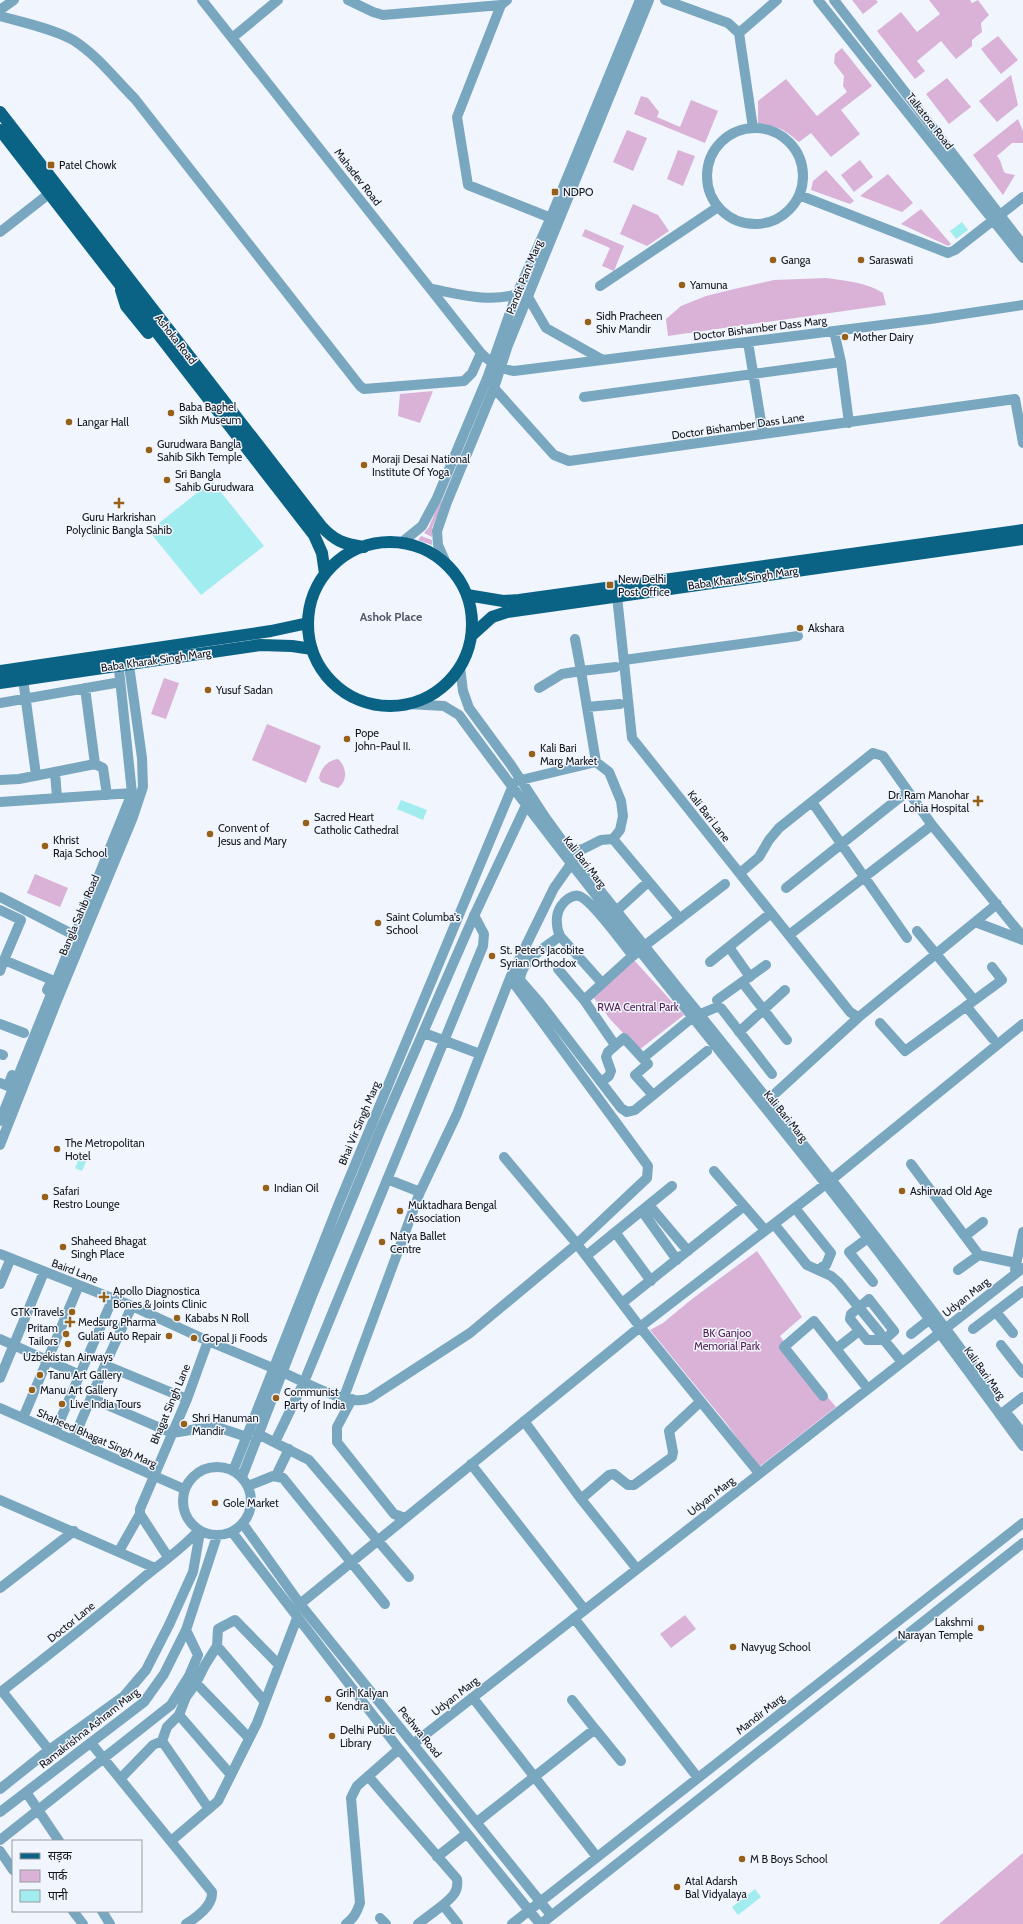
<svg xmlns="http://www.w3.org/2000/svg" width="1023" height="1924" font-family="Cabin,'Noto Sans Devanagari',sans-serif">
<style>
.green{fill:#dab2d7}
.water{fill:#a1ecef}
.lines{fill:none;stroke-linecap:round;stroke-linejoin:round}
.minor{stroke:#79a7bf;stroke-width:10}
.major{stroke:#0a6384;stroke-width:12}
.poi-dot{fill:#976019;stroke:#f0f5fe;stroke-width:1.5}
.labels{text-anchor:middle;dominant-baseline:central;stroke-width:3;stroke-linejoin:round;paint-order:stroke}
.street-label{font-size:11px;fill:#13161b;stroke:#f0f5fe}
.poi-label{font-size:11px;fill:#13161b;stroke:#f0f5fe;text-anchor:start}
.park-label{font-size:11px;fill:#511d4f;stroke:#f0f5fe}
.neighbourhood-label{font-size:12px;font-weight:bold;fill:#515865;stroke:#f0f5fe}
</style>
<rect width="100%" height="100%" fill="#f0f5fe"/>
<path class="green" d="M852,0H876L878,2L863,14Z
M929,0H970L972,3L978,0L989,15L981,23L982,32L972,40V46L956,59L941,41L917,61L925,71L915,79L877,31L901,12L917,32L940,14Z
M998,36L1018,60L1001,74L981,49Z
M842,48L872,86L841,110L860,134L831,157L811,133L799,142C784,129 778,126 758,124V101L786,79L817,116L847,92L843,86L844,76L834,63L835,54Z
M1011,75L1018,105L997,122L979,101Z
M947,78L971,107L949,124L926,94Z
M641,96L648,98L659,112L657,117L680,127L691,100L718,111L705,143L634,114Z
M1018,119L1023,131V143H1012L997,156C1002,161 1001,167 1005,173L1015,175L1003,195L973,155Z
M627,130L647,138L633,171L613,162Z
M678,150L695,156L683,186L667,179Z
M860,160L873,177L854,192L841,175Z
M826,170L854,201L850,204L811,190L813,181Z
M888,174L913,203L902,212L860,196Z
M633,204L658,215L669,231L647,246L620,234Z
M921,209L951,244L948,246L901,224Z
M585,229L624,246L614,271L602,266L610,248L582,236Z
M826,278C846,281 866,282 883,293L886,305L668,336L666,319L681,306L706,296L730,290L774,280Z
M433,391L420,423L398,416L400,394Z
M440,501L443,502L432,528V537L424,533L429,527Z
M421,536L432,540V545L418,540Z
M164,678L179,683L166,719L151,714Z
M267,724L321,746L306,783L252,760Z
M338,759C347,767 348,781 338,788L321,782L319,778C321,768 328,760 338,759Z
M35,874L68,888L60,907L27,893Z
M633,959L684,1015L639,1050L610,1019L590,993Z
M757,1251L802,1317L780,1336L799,1363L836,1407L759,1467L726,1423L650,1330L663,1323L692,1299Z
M685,1615L696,1629L671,1648L660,1634Z
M1023,1853V1924H939Z"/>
<path class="water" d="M962,222L968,230L956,239L950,231Z
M212,481L264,546L201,595L149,531Z
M401,800L427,810L423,820L397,809Z
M82,1152L89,1155L82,1171L75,1168Z
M755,1889L761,1897L738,1915L732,1907Z"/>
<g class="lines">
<path class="minor" d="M202,0L481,353C491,363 500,369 514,371L930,319L1023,305
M348,0L373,12L383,15L501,5
M507,0L501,5L457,117L468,185L551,218
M665,0L728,23L739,33L753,128
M818,0L1023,258
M834,0L1023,245
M0,10L14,0
M0,16C22,22 54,29 73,40C97,55 115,79 135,99L360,386L364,389L464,381L472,373L481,353
M739,33L777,0
M232,38L278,0
M707 176a48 48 0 1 1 96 0a48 48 0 1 1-96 0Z
M799,195L948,253L955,250L1023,197
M0,232L50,193
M600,286L718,207
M432,289C459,294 490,303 517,294
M528,297L546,328L603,360
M834,331L841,362L849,423
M748,342L763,434
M494,388L554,455L569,461L1015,399L1023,443
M584,397L841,362
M401,543L422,526L437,498L488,376L515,298L551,217L640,0
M447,565L438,545L437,531L447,502L494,388L508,345L649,0
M617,596L632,738L850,1012L856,1016H860
M624,660L798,636
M460,667L463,691L469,708L511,765L545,817L576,860C717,1038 863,1213 996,1397
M23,679L36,775
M539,688L562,674L581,671L575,639
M0,703L115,683
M408,704L444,706L459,715C576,875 702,1028 825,1183C893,1269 958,1357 1023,1446
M587,707L620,704
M596,762L609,772L621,801L623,816L620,830L613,839
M95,764L103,768L107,795
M55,772L57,798
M0,780L19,779L95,764L85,688
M521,780L596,762L581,671L616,667
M0,802L132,793
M812,802L907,938
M564,850L568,848L581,850L601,840L613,839L680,919
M740,873L759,857L769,840L779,828L873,753L883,756L932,825L1023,937
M786,888L908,791
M0,897L74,935
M0,910L21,920L4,960
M613,914L648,882
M975,922L1023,940
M917,931L974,1000
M789,935L932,825
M560,936C546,947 521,960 520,980L540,1003L621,1108L627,1112L635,1110L707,1051
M729,947L750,977
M710,962L771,913
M558,969L584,1000L615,1045
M0,971L4,960L52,980L47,990
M742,982L787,1040
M602,983L560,936C556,927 555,915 561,906C564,901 572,894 579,896C592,900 623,944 633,956
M584,1000L639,950L725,884
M717,1000L766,965
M966,1006L993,1039
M880,1023L905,1051L1002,980L992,967
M0,1024L24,1033
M739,1032L785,990
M424,1033L480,1054
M0,1054L3,1055
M643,1058L693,1017L717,1007L721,1008L772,1074
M601,1082L609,1076L611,1071L606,1057L608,1052L624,1038L648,1064L635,1075L652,1094
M0,1083L8,1086L12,1075
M768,1100L860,1016L997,904
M0,1121L132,793L118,660
M0,1145L56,1003L133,817L143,787L142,758L128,658
M504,1157L577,1244L640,1327L759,1473
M911,1164L979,1255L1016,1263
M714,1171L765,1230
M387,1179L420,1192
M649,1205L688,1251
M795,1208L831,1253L826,1265L822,1267
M642,1211L677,1260
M774,1224L807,1265L831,1276L838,1282L880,1333
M615,1232L651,1281
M965,1236L983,1222
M868,1238L849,1252L873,1282
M0,1254L132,1306L208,1341L273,1368
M586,1256L672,1186
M1015,1269L1023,1232
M958,1270L979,1255
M0,1284L11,1258
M622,1303L744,1206
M996,1312L1013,1333
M973,1329L1023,1291
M911,1334L930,1319
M0,1339L80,1375
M884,1340L894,1331L869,1299L851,1314L850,1319L867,1340H884L902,1362
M1001,1345L1023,1373
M836,1349L859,1331
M105,1365L132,1306
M282,1372C303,1381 349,1408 370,1398L470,1333L577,1244L647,1178L648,1166L510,978
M0,1378L44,1272
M823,1396L784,1347L814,1321L868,1389
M344,1397L420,1192L457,1114L510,978L554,888L571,864
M91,1398L172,1433L197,1429L217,1427L247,1437
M352,1399L337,1427V1442L394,1514L405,1518
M0,1408L184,1489
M1000,1415L1023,1397
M1010,1417L1023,1434
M23,1418L79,1285
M524,1421L581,1499L637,1569
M55,1432L113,1298
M258,1434L309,1460L409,1577
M73,1440L105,1365L187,1399
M275,1442L304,1382L483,946L484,934L474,915
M471,1464L585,1610
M183 1501a34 34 0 1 1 68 0a34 34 0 1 1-68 0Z
M233,1471L339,1203L514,783
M276,1476L289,1449
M242,1477L312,1296L380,1131L473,918L529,799
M248,1486L273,1476L283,1478L385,1604
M581,1499L609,1475L614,1474L628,1485H634L672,1457L673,1452L669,1431L700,1402
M0,1500L155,1568
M243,1524L300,1604L551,1915
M232,1532L399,1749L540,1924
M119,1551L140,1514
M168,1557L140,1514V1509L187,1399L208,1341
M0,1588L74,1531
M300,1604L640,1327L831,1180L1023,1024
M574,1618L698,1778
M196,1683L249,1738
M2,1691C50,1654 97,1617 143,1578C161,1563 182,1549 198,1531
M2,1691L49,1750
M473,1698L597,1857
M572,1700L595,1729
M265,1702L217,1646L218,1629L235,1620L279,1665
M179,1715L231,1775
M162,1741L209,1809
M91,1743L212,1892C213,1906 197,1917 186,1924
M413,1744L1023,1268
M368,1776L457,1879C459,1892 452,1897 443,1905
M120,1779L153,1745L162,1741L167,1727L179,1715L186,1697L196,1683L205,1665L217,1646
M0,1789L49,1750L124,1696L146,1670L169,1625L193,1572L200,1532
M26,1792L59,1841
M0,1812L144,1702L164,1674L186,1630L217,1536
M477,1822L595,1729L621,1761
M0,1840L171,1705L189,1676L198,1655L186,1630
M171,1841L218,1801L257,1723L297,1618
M0,1851L13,1870
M437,1857L466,1834
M73,1911L83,1924
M102,1911L110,1924
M380,1918L386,1924
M346,1924C354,1918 357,1912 360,1903L351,1798L357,1786L399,1749
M418,1924L443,1905L458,1924
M512,1924L1023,1523
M541,1924L1023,1543"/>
<path class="major" d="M0,112L321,526C335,541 343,544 364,547
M0,130L314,535L322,553L325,574
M121,290L126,306L148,333
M308 624a82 82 0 1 1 164 0a82 82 0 1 1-164 0Z
M467,595L503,601L519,600L1023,530
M471,636L492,617L507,612L1023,539
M0,671L271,631L308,623
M0,683L260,645L292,646L312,649"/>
</g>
<g class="poi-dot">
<rect x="47" y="161" width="8" height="8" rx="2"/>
<rect x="551" y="188" width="8" height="8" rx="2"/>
<circle cx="773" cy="260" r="4"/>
<circle cx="861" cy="260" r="4"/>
<circle cx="682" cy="285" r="4"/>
<circle cx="588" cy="322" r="4"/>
<circle cx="845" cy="337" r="4"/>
<circle cx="171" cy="413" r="4"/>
<circle cx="69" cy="422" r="4"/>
<circle cx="149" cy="450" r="4"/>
<circle cx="364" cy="465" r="4"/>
<circle cx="167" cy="480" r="4"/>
<path d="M117 497h4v4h4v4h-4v4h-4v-4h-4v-4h4z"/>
<rect x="606" y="581" width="8" height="8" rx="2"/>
<circle cx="800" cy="628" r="4"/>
<circle cx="208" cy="690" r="4"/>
<circle cx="347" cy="739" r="4"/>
<circle cx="532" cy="754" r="4"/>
<path d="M976 795h4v4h4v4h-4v4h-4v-4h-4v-4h4z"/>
<circle cx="306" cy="823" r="4"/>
<circle cx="210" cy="834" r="4"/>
<circle cx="45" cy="846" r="4"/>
<circle cx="378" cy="923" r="4"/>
<circle cx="492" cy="956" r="4"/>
<circle cx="57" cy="1149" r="4"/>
<circle cx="266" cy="1188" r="4"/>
<circle cx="902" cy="1191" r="4"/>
<circle cx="45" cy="1197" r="4"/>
<circle cx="400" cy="1211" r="4"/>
<circle cx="382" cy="1242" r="4"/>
<circle cx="63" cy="1247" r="4"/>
<path d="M102 1291h4v4h4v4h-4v4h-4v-4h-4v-4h4z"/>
<circle cx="72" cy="1312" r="4"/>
<circle cx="177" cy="1318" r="4"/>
<path d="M68 1316h4v4h4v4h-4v4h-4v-4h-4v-4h4z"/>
<circle cx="66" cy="1334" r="4"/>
<circle cx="169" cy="1336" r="4"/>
<circle cx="194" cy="1338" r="4"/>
<circle cx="68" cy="1344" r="4"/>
<circle cx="40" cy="1375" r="4"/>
<circle cx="32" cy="1390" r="4"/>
<circle cx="276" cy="1398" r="4"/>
<circle cx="62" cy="1404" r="4"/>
<circle cx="184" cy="1424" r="4"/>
<circle cx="215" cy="1503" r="4"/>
<circle cx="981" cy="1628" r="4"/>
<circle cx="733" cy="1647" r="4"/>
<circle cx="328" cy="1699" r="4"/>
<circle cx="332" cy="1736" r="4"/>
<circle cx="742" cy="1859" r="4"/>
<circle cx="677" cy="1887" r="4"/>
</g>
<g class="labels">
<g class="street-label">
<text transform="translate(930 121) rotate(52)">Talkatora Road</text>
<text transform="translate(358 177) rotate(52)">Mahadev Road</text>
<text transform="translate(524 277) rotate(-68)">Pandit Pant Marg</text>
<text transform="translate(760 328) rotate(-7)">Doctor Bishamber Dass Marg</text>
<text transform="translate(176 339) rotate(52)">Ashoka Road</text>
<text transform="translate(738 426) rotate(-8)">Doctor Bishamber Dass Lane</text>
<text transform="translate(743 578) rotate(-8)">Baba Kharak Singh Marg</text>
<text transform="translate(156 660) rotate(-8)">Baba Kharak Singh Marg</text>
<text transform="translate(709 816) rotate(52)">Kali Bari Lane</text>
<text transform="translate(585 862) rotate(52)">Kali Bari Marg</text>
<text transform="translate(79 915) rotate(-67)">Bangla Sahib Road</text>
<text transform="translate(786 1116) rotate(51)">Kali Bari Marg</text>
<text transform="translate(359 1123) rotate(-67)">Bhai Vir Singh Marg</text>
<text transform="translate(75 1271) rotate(21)">Baird Lane</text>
<text transform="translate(966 1297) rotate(-38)">Udyan Marg</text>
<text transform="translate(985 1373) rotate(54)">Kali Bari Marg</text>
<text transform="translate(170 1404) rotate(-67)">Bhagat Singh Lane</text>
<text transform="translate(97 1438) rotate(24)">Shaheed Bhagat Singh Marg</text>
<text transform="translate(711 1496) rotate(-38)">Udyan Marg</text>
<text transform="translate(71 1622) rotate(-39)">Doctor Lane</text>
<text transform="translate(455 1696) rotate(-38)">Udyan Marg</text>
<text transform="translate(760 1714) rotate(-38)">Mandir Marg</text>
<text transform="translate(89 1728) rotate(-38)">Ramakrishna Ashram Marg</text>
<text transform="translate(420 1732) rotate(51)">Peshwa Road</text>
</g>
<g class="poi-label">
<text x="59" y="165">Patel Chowk</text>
<text x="563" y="192">NDPO</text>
<text x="781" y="260">Ganga</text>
<text x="869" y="260">Saraswati</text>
<text x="690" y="285">Yamuna</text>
<text x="596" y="316">Sidh Pracheen<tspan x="596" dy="13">Shiv Mandir</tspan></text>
<text x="853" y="337">Mother Dairy</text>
<text x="179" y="407">Baba Baghel<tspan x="179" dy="13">Sikh Museum</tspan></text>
<text x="77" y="422">Langar Hall</text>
<text x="157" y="444">Gurudwara Bangla<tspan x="157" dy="13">Sahib Sikh Temple</tspan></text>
<text x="372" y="459">Moraji Desai National<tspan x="372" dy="13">Institute Of Yoga</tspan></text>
<text x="175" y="474">Sri Bangla<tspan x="175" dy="13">Sahib Gurudwara</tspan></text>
<text x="119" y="517" text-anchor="middle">Guru Harkrishan<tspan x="119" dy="13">Polyclinic Bangla Sahib</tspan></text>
<text x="618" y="579">New Delhi<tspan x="618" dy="13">Post Office</tspan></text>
<text x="808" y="628">Akshara</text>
<text x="216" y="690">Yusuf Sadan</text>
<text x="355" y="733">Pope<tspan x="355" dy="13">John-Paul II.</tspan></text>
<text x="540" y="748">Kali Bari<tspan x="540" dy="13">Marg Market</tspan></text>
<text x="969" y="795" text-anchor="end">Dr. Ram Manohar<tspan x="969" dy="13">Lohia Hospital</tspan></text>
<text x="314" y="817">Sacred Heart<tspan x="314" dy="13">Catholic Cathedral</tspan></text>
<text x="218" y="828">Convent of<tspan x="218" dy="13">Jesus and Mary</tspan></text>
<text x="53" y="840">Khrist<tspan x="53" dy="13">Raja School</tspan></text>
<text x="386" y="917">Saint Columba's<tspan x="386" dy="13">School</tspan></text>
<text x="500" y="950">St. Peter’s Jacobite<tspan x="500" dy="13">Syrian Orthodox</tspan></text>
<text x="65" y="1143">The Metropolitan<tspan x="65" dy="13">Hotel</tspan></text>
<text x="274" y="1188">Indian Oil</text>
<text x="53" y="1191">Safari<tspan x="53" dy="13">Restro Lounge</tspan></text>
<text x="910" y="1191">Ashirwad Old Age</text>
<text x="408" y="1205">Muktadhara Bengal<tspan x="408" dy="13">Association</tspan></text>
<text x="390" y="1236">Natya Ballet<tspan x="390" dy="13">Centre</tspan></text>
<text x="71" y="1241">Shaheed Bhagat<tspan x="71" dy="13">Singh Place</tspan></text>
<text x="113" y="1291">Apollo Diagnostica<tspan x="113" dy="13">Bones &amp; Joints Clinic</tspan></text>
<text x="64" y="1312" text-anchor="end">GTK Travels</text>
<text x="185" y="1318">Kababs N Roll</text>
<text x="78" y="1322">Medsurg Pharma</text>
<text x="58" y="1328" text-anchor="end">Pritam<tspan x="58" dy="13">Tailors</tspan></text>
<text x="161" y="1336" text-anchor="end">Gulati Auto Repair</text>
<text x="202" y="1338">Gopal Ji Foods</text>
<text x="68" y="1357" text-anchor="middle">Uzbekistan Airways</text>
<text x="48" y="1375">Tanu Art Gallery</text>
<text x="40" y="1390">Manu Art Gallery</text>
<text x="284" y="1392">Communist<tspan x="284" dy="13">Party of India</tspan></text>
<text x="70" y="1404">Live India Tours</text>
<text x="192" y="1418">Shri Hanuman<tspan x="192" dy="13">Mandir</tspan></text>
<text x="223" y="1503">Gole Market</text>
<text x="973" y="1622" text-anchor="end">Lakshmi<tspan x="973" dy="13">Narayan Temple</tspan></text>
<text x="741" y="1647">Navyug School</text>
<text x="336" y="1693">Grih Kalyan<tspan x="336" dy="13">Kendra</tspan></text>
<text x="340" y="1730">Delhi Public<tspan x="340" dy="13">Library</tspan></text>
<text x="750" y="1859">M B Boys School</text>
<text x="685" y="1881">Atal Adarsh<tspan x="685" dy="13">Bal Vidyalaya</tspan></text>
</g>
<g class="park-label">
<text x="638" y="1007">RWA Central Park</text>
<text x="727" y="1333">BK Ganjoo<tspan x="727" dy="13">Memorial Park</tspan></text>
</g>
<g class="neighbourhood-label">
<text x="391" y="616">Ashok Place</text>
</g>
</g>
<rect x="12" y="1840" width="130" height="72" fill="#f0f5fe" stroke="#989ca3"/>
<rect x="20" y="1853" width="20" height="6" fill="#0a6384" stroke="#989ca3"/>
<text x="48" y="1860" font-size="12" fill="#13161b">सड़क</text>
<rect x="20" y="1870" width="20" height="12" fill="#dab2d7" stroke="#989ca3"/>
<text x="48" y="1880" font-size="12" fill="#13161b">पार्क</text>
<rect x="20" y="1890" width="20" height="12" fill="#a1ecef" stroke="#989ca3"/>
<text x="48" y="1900" font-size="12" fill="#13161b">पानी</text>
</svg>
